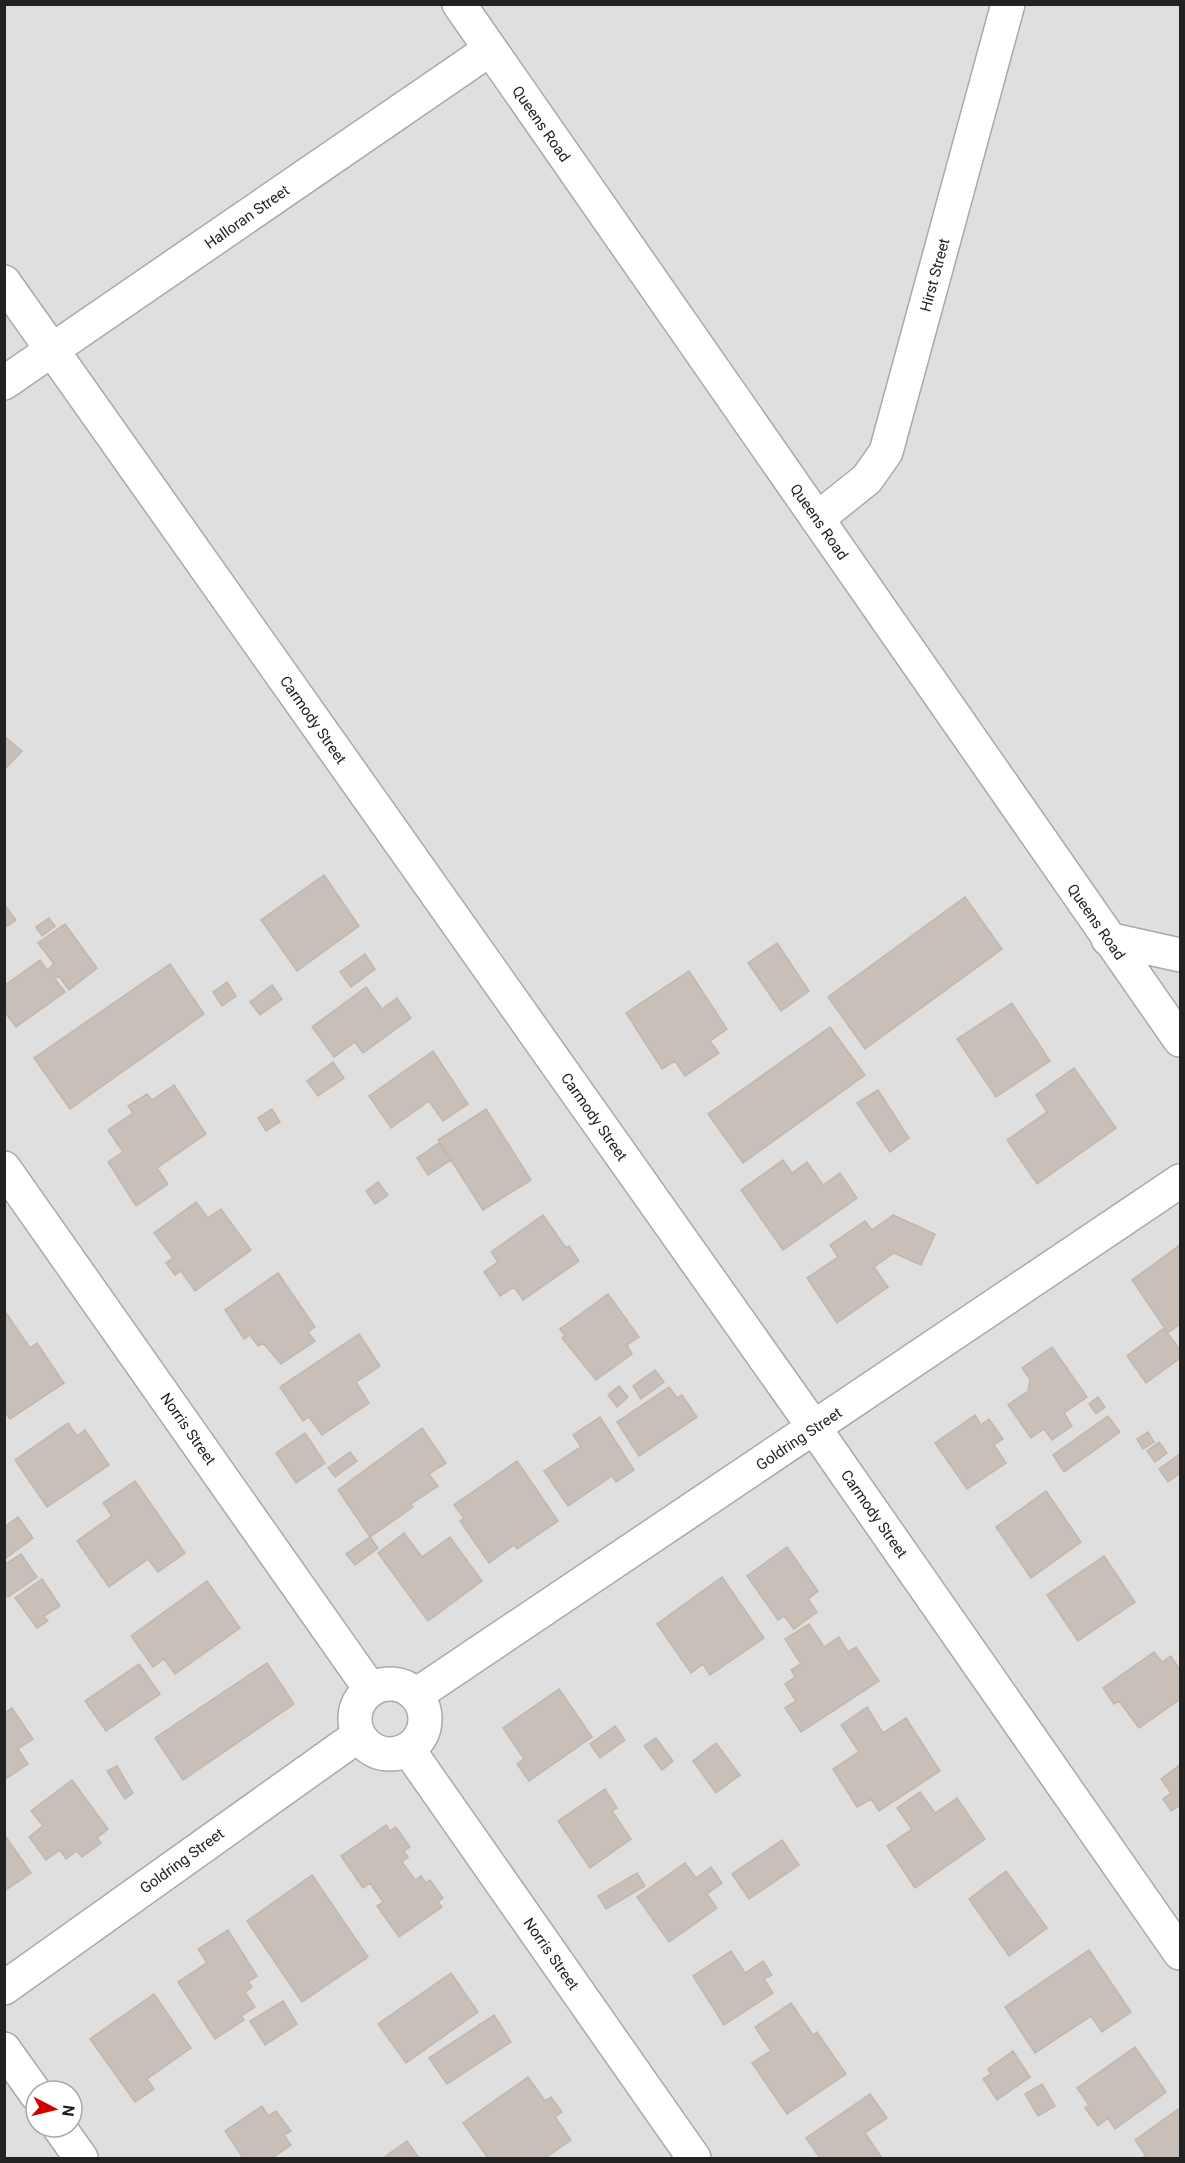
<svg xmlns="http://www.w3.org/2000/svg" width="1185" height="2163" font-family="Roboto,sans-serif">
<style>
.residential{fill:#e0dfdf;fill-rule:evenodd}
.building{fill:#c7bfb8;stroke:#c4b6ab;stroke-width:1.5}
.lines{fill:none;stroke-linecap:round;stroke-linejoin:round}
.minor-casing{stroke:#a9a9a9;stroke-width:36}
.minor{stroke:#fff;stroke-width:33}
.labels{text-anchor:middle;dominant-baseline:central;stroke-width:6;stroke-linejoin:round;paint-order:stroke}
.street-label{font-size:15px;fill:#222;stroke:#fff}
</style>
<rect width="100%" height="100%" fill="#f2efe9"/>
<path class="residential" d="M5,5H1180V2158H5ZM36,2091H72V2127H36Z"/>
<path class="building" d="M4,736L22,751L4,770Z
M324,875L359,926L297,971L261,920Z
M965,897L1002,949L865,1049L828,997Z
M4,904L16,920L4,928Z
M49,918L55,926L42,936L36,927Z
M65,924L97,968L69,990L59,976L55,979L65,992L16,1027L4,1011V986L40,960L47,970L54,964L38,943Z
M777,943L809,991L781,1011L748,963Z
M365,954L375,969L351,987L340,972Z
M170,964L204,1014L70,1109L34,1058Z
M689,971L727,1029L710,1041L719,1053L685,1076L675,1061L662,1069L626,1013Z
M227,982L236,996L222,1006L213,992Z
M272,985L282,999L260,1015L250,1002Z
M366,987L382,1009L397,998L411,1018L363,1053L355,1042L334,1057L312,1027Z
M1012,1003L1050,1061L996,1097L957,1039Z
M830,1027L865,1075L743,1163L708,1114Z
M433,1051L468,1104L443,1121L429,1101L391,1128L369,1096Z
M333,1062L344,1078L318,1096L307,1081Z
M1074,1068L1116,1128L1037,1184L1007,1140L1047,1112L1036,1095Z
M174,1085L206,1134L157,1168L168,1184L136,1206L108,1162L123,1152L108,1130L133,1113L128,1106L147,1094L152,1100Z
M878,1090L909,1138L890,1152L857,1103Z
M272,1109L280,1122L266,1131L258,1118Z
M486,1109L531,1180L483,1210L438,1140Z
M439,1143L451,1160L428,1175L417,1158Z
M783,1160L792,1173L807,1162L823,1185L840,1173L857,1198L783,1250L741,1190Z
M378,1182L388,1195L375,1204L366,1191Z
M196,1202L208,1218L221,1209L251,1250L195,1291L181,1271L175,1275L166,1263L173,1258L154,1233Z
M543,1215L566,1248L569,1246L579,1261L523,1300L514,1287L500,1296L484,1272L498,1262L491,1252Z
M893,1215L935,1234L921,1265L894,1253L874,1267L888,1287L837,1323L807,1278L838,1257L830,1245L865,1221L872,1230Z
M1180,1245V1324L1168,1333L1132,1280Z
M278,1273L315,1327L308,1332L315,1341L281,1364L263,1343L258,1346L250,1335L244,1339L225,1310Z
M608,1294L639,1337L627,1345L632,1354L596,1380L562,1338L565,1336L560,1329Z
M4,1310L30,1348L37,1343L64,1383L10,1419L4,1411Z
M1164,1328L1180,1350V1358L1146,1383L1127,1356Z
M359,1334L380,1366L356,1382L369,1403L322,1435L309,1417L303,1421L280,1387Z
M1052,1347L1087,1397L1064,1413L1072,1426L1052,1440L1044,1429L1031,1438L1008,1405L1028,1391L1030,1379L1022,1368Z
M655,1370L664,1382L641,1399L633,1386Z
M619,1386L628,1397L617,1407L608,1395Z
M669,1387L677,1398L682,1395L697,1417L639,1456L617,1422Z
M1098,1397L1105,1407L1096,1414L1089,1404Z
M975,1415L981,1425L989,1419L1003,1439L994,1445L1006,1463L967,1489L935,1443Z
M1108,1416L1120,1432L1064,1472L1053,1455Z
M600,1417L634,1470L616,1482L612,1476L568,1506L544,1471L581,1447L573,1435Z
M68,1423L77,1436L85,1430L109,1465L47,1507L15,1460Z
M422,1428L446,1463L429,1474L438,1486L411,1504L413,1507L370,1537L338,1490Z
M1148,1432L1154,1442L1143,1449L1137,1439Z
M305,1433L325,1463L296,1483L276,1453Z
M1159,1442L1167,1453L1155,1462L1147,1451Z
M350,1452L357,1461L335,1477L328,1468Z
M1180,1454V1473L1168,1482L1159,1469Z
M517,1461L558,1521L517,1549L514,1545L489,1563L460,1521L464,1518L454,1505Z
M135,1481L185,1553L158,1572L148,1559L109,1587L77,1541L112,1516L103,1503Z
M1046,1491L1081,1542L1031,1578L996,1527Z
M18,1517L33,1538L6,1558L4,1527Z
M404,1533L422,1557L450,1537L482,1581L428,1621L378,1553Z
M370,1537L378,1548L355,1565L346,1554Z
M787,1547L818,1591L808,1599L817,1612L794,1629L784,1616L778,1620L747,1576Z
M21,1554L37,1577L8,1597L4,1592V1565Z
M1104,1556L1135,1602L1078,1641L1047,1595Z
M722,1577L764,1638L710,1675L703,1664L691,1673L657,1624Z
M42,1579L60,1606L44,1616L48,1621L37,1628L15,1598Z
M207,1581L240,1628L175,1674L164,1659L153,1667L131,1636Z
M809,1624L824,1647L839,1637L848,1652L856,1647L879,1681L801,1732L785,1708L796,1701L785,1684L795,1677L791,1670L801,1664L785,1639Z
M1154,1652L1162,1662L1171,1656L1180,1670V1699L1139,1728L1119,1701L1114,1704L1103,1688Z
M267,1663L294,1704L183,1780L155,1738Z
M139,1664L160,1694L106,1731L85,1701Z
M559,1689L592,1737L529,1781L517,1764L524,1759L503,1728Z
M867,1707L883,1733L906,1718L940,1771L879,1811L871,1799L857,1807L833,1769L859,1752L841,1725Z
M12,1708L33,1739L18,1749L28,1764L4,1780V1713Z
M615,1726L625,1740L600,1758L590,1744Z
M656,1738L673,1761L662,1770L644,1746Z
M716,1743L740,1775L716,1793L693,1761Z
M1180,1765V1805L1171,1811L1163,1799L1171,1793L1161,1779Z
M117,1766L133,1793L125,1799L107,1771Z
M72,1780L108,1829L97,1838L101,1843L82,1857L77,1851L66,1859L60,1850L46,1860L29,1837L43,1826L31,1811Z
M605,1789L617,1808L612,1811L631,1839L590,1868L558,1821Z
M920,1792L935,1813L957,1798L985,1839L915,1888L887,1846L912,1829L897,1808Z
M386,1825L390,1831L396,1827L410,1847L404,1851L408,1857L402,1862L415,1880L421,1876L426,1883L430,1880L443,1898L438,1902L442,1907L399,1937L377,1906L383,1902L370,1883L363,1888L341,1856Z
M4,1834L31,1873L4,1891Z
M782,1840L799,1865L749,1899L732,1874Z
M685,1863L696,1878L711,1867L722,1883L707,1894L717,1908L669,1942L637,1897Z
M1006,1871L1047,1928L1009,1956L969,1899Z
M637,1873L645,1886L606,1909L598,1896Z
M312,1875L368,1957L302,2002L247,1921Z
M228,1930L257,1976L248,1982L252,1987L245,1992L255,2007L241,2016L244,2020L215,2039L178,1982L207,1963L198,1949Z
M1089,1950L1131,2012L1102,2032L1091,2016L1035,2053L1005,2007Z
M731,1951L745,1973L763,1961L772,1975L764,1979L773,1993L724,2025L693,1976Z
M451,1973L478,2012L406,2063L378,2024Z
M154,1994L191,2048L147,2079L154,2089L135,2102L90,2039Z
M283,2001L297,2024L265,2045L250,2021Z
M791,2003L813,2035L817,2032L846,2074L787,2114L752,2063L771,2051L755,2027Z
M494,2015L511,2042L447,2084L429,2058Z
M1135,2047L1166,2092L1115,2129L1108,2118L1098,2126L1085,2108L1089,2105L1077,2088Z
M1013,2051L1030,2077L997,2100L983,2079L991,2074L988,2069Z
M528,2077L545,2101L551,2097L562,2112L555,2117L571,2140L545,2158H488L463,2123Z
M1042,2084L1055,2106L1038,2116L1025,2094Z
M870,2094L887,2118L865,2133L882,2158H820L806,2138Z
M262,2106L268,2116L276,2111L291,2131L284,2135L291,2145L272,2158H243L225,2131Z
M1180,2108V2158H1142L1146,2156L1135,2140Z
M407,2141L419,2158H383Z"/>
<g class="lines">
<defs>
<path id="minor" d="M459,4L1180,1040
M4,282L815,1429L1180,1953
M4,383L489,50
M817,519L867,479L886,452L1008,4
M1108,939L1180,955
M4,1168L371,1690
M355 1719a35 35 0 1 1 70 0a35 35 0 1 1-70 0Z
M416,1695L1180,1181
M408,1749L694,2158
M4,1988L359,1735
M4,2049L36,2094
M59,2127L81,2158"/>
</defs>
<use href="#minor" class="minor-casing"/>
<use href="#minor" class="minor"/>
</g>
<g class="labels">
<g class="street-label">
<text transform="translate(541 124) rotate(55)">Queens Road</text>
<text transform="translate(247 217) rotate(-35)">Halloran Street</text>
<text transform="translate(935 275) rotate(-75)">Hirst Street</text>
<text transform="translate(819 522) rotate(55)">Queens Road</text>
<text transform="translate(313 720) rotate(55)">Carmody Street</text>
<text transform="translate(1096 922) rotate(55)">Queens Road</text>
<text transform="translate(594 1117) rotate(55)">Carmody Street</text>
<text transform="translate(188 1429) rotate(55)">Norris Street</text>
<text transform="translate(799 1439) rotate(-34)">Goldring Street</text>
<text transform="translate(874 1514) rotate(55)">Carmody Street</text>
<text transform="translate(182 1861) rotate(-36)">Goldring Street</text>
<text transform="translate(551 1954) rotate(55)">Norris Street</text>
</g>
</g>
<rect width="1185" height="2163" fill="none" stroke="#222222" stroke-width="12"/>
<g transform="translate(54 2109) rotate(97)"><circle r="28" fill="#ffffff" stroke="#a7a7a7" stroke-width="1.5"/>
<path d="M0-4.5L10 22L0 15L-10 22Z" fill="#d40000"/>
<text y="-9" font-size="16" font-weight="bold" text-anchor="middle" fill="#222222">N</text>
</g>
</svg>
